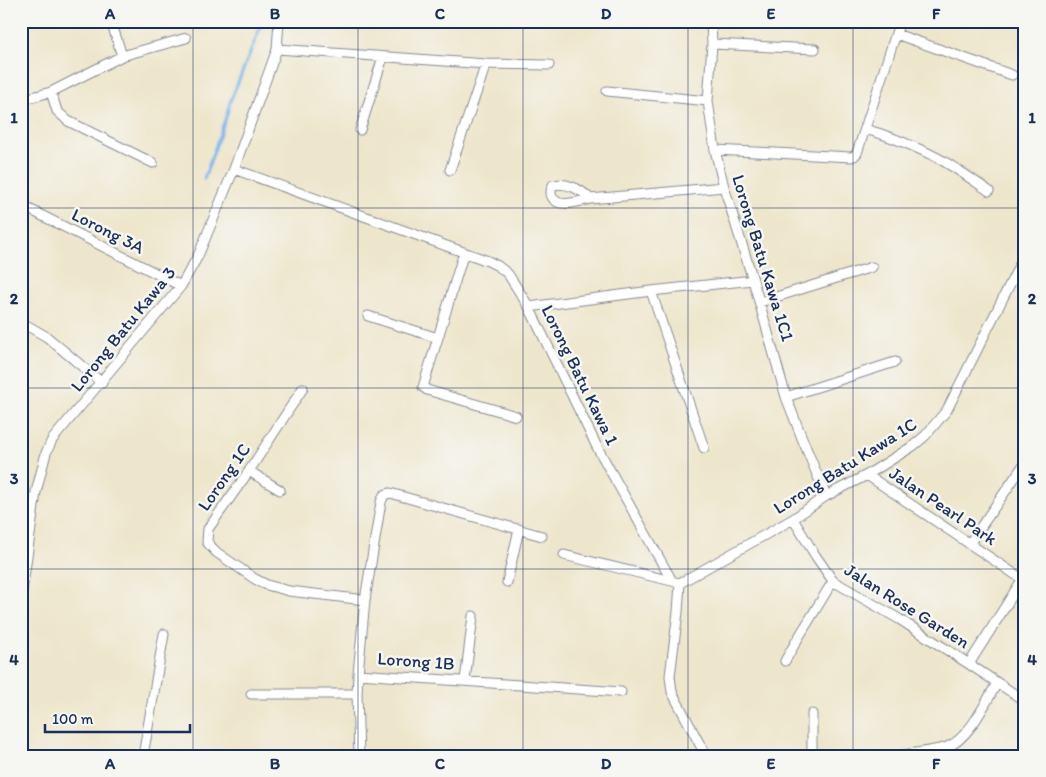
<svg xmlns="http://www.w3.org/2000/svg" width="1046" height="777" font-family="Itim,sans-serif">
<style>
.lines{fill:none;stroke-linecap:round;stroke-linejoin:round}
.stream{stroke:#76b2e8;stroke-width:3}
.minor-casing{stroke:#848a95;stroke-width:11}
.minor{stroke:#fff;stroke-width:9}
.grid{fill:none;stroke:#1b2f5e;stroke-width:1;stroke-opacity:0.55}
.labels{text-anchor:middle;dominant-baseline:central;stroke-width:5;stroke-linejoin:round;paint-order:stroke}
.street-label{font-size:18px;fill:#1b2f5e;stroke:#f6f6f2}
.neatline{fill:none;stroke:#1b2f5e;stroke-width:2}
.grid-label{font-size:16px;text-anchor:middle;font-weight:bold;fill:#1b2f5e}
</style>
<rect width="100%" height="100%" fill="#f6f6f2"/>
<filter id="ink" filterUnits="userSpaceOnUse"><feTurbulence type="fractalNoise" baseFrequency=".02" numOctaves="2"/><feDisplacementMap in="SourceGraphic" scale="10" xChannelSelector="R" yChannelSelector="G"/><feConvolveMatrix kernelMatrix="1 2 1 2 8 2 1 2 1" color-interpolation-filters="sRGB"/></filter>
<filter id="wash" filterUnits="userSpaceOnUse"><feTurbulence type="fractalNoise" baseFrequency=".0096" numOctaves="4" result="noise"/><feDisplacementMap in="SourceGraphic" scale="20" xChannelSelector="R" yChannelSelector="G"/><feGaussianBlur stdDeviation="1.12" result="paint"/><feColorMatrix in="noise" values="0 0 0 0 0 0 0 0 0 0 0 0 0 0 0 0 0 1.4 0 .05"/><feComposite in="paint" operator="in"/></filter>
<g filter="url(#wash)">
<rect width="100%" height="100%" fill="#eee6cc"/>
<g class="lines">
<path class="stream" d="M204,179L227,114L230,102L263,21"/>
</g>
</g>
<g filter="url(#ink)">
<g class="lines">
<defs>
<path id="minor" d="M111,21L122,56
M711,21L712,44L708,101L715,150L724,187L753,280L786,397L804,443L826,496
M896,34L1012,75
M712,44L815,49
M277,49L486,64L549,65
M607,91L708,101
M51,92L57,111L68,121L153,163
M21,100L51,92L122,56L186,38
M865,129C887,135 909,144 930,154C951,164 970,178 989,191
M360,130L383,57
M715,150L851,157L854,156L857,153L900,21
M234,169L488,261L498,266L508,274L529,307L597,447L672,581L680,583L678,612L670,676L672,692L706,756
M450,170L486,64
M590,199C581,189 566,182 553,185C551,189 550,193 552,197C559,209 579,201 590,199L724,187
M21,205L181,286
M464,252L423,387L427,390L516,416
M651,291L704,448
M760,302L872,267
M529,307L651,291L753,280
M368,316L438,338
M21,322L47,337L102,383
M303,388L249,471L208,529L207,542L216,552L255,579L267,585L289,591L365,600
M786,397L895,362
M249,471L280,490
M867,475L1025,581
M793,519L815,555L833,581L899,619L969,664L1025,701
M969,544L1025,463
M564,555L672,581
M507,582L519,529
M680,583L793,519L826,496L867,475L913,446L925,436L947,410L1025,254
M21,599L36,492L46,453L52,440L181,286L198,256L234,169L277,49L279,21
M785,661L797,640L833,581
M969,664L1022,580
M358,674L621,692
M465,681L473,616
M251,694H357
M812,714V756
M143,756L164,634
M359,756L357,694L358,674L365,600L381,502L384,495L390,493L542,536
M900,756C915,752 932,752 947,747C969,739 986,702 997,683"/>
</defs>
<use href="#minor" class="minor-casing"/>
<use href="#minor" class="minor"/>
</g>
</g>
<path class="grid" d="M193,21V756M358,21V756M523,21V756M688,21V756M853,21V756M21,208H1025M21,388H1025M21,569H1025"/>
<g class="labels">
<g class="street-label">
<text transform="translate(108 231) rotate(27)">Lorong 3A</text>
<text transform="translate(763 258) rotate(73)">Lorong Batu Kawa 1C1</text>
<text transform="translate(123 329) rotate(-51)">Lorong Batu Kawa 3</text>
<text transform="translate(580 375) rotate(64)">Lorong Batu Kawa 1</text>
<text transform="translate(845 466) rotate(-32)">Lorong Batu Kawa 1C</text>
<text transform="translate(224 477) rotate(-55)">Lorong 1C</text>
<text transform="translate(943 506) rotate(34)">Jalan Pearl Park</text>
<text transform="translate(907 606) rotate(32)">Jalan Rose Garden</text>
<text transform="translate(416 661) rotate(4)">Lorong 1B</text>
</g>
</g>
<rect width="1046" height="777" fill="none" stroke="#f6f6f2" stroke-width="55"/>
<path d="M45 724v8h145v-8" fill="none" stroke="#1b2f5e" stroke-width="2.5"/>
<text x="52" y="724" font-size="15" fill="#1b2f5e" stroke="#f6f6f2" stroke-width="4" paint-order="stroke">100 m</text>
<rect x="28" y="28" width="990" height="722" class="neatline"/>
<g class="grid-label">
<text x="110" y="19">A</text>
<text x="275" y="19">B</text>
<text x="440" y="19">C</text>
<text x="606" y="19">D</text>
<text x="771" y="19">E</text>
<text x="936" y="19">F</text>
<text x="14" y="123">1</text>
<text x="1032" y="123">1</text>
<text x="14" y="304">2</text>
<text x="1032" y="304">2</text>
<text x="14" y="484">3</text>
<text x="1032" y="484">3</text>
<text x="14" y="665">4</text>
<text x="1032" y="665">4</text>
<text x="110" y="769">A</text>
<text x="275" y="769">B</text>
<text x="440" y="769">C</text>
<text x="606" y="769">D</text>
<text x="771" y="769">E</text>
<text x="936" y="769">F</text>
</g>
</svg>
